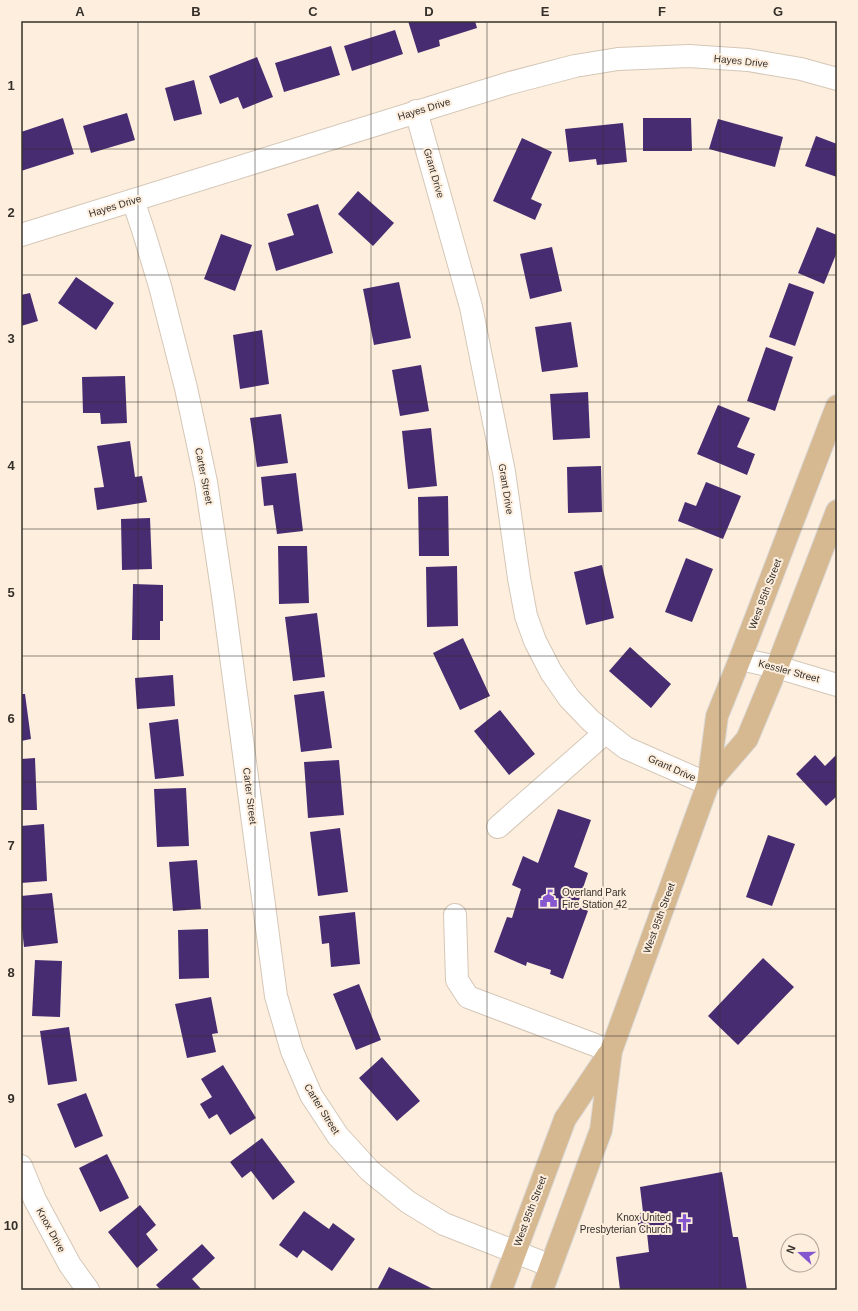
<svg xmlns="http://www.w3.org/2000/svg" width="858" height="1311" font-family="Helvetica,sans-serif">
<style>
.building{fill:#482c71}
.lines{fill:none;stroke-linecap:round;stroke-linejoin:round}
.minor-casing{stroke:#d5c7b7;stroke-width:24}
.major-casing{stroke:#dbdad9;stroke-width:24}
.minor{stroke:#fff;stroke-width:22}
.major{stroke:#d6b891;stroke-width:22}
.grid{fill:none;stroke:#35302a;stroke-width:1;stroke-opacity:0.55}
.labels{text-anchor:middle;dominant-baseline:central;stroke-width:4;stroke-linejoin:round;paint-order:stroke}
.street-label{font-size:10px;fill:#35302a;stroke:#fdeede}
.poi-label{font-size:10px;fill:#35302a;stroke:#fdeede;text-anchor:start}
.neatline{fill:none;stroke:#35302a;stroke-width:1.5}
.grid-label{font-size:13px;text-anchor:middle;font-weight:bold;fill:#35302a}
</style>
<rect width="100%" height="100%" fill="#fdeede"/>
<path class="building" d="M408,21H475L477,28L439,40L440,46L418,53Z
M395,30L403,54L352,71L344,46Z
M331,46L340,75L284,92L275,63Z
M257,57L273,97L243,109L238,97L220,104L209,76Z
M194,80L202,114L174,121L165,88Z
M127,113L135,140L91,153L83,126Z
M63,118L74,154L21,171V132Z
M643,118H691L692,151H643Z
M718,119L783,137L775,167L709,149Z
M623,123L627,162L597,165L596,159L569,162L565,129Z
M816,136L837,144V177L805,166Z
M522,138L552,152L531,199L542,204L535,220L493,201Z
M358,191L394,223L373,246L338,214Z
M318,204L333,253L276,271L268,243L294,235L287,214Z
M817,227L837,235V252L824,284L798,273Z
M221,234L252,245L235,291L204,279Z
M552,247L562,291L530,299L520,254Z
M76,277L114,303L96,330L58,303Z
M399,282L411,338L374,345L363,289Z
M789,283L814,292L795,346L769,337Z
M30,293L38,321L21,326V295Z
M571,322L578,367L542,372L535,327Z
M262,330L269,384L240,389L233,335Z
M766,347L793,357L775,411L747,401Z
M421,365L429,411L400,416L392,370Z
M125,376L127,423L101,424L100,413H83L82,377Z
M588,392L590,438L553,440L550,394Z
M718,405L750,418L737,447L755,454L747,475L697,454Z
M281,414L288,463L257,467L250,418Z
M431,428L437,486L408,489L402,431Z
M130,441L135,477L142,476L147,502L97,510L94,488L104,487L97,446Z
M601,466L602,512L568,513L567,467Z
M296,473L303,531L277,534L273,505L264,506L261,477Z
M706,482L741,496L723,539L678,521L685,502L696,506Z
M448,496L449,556H419L418,497Z
M150,518L152,569L122,570L121,519Z
M278,546H307L309,603L279,604Z
M686,558L713,569L692,622L665,612Z
M602,565L614,618L586,625L574,572Z
M457,566L458,626L427,627L426,567Z
M133,584L163,585V621H160V640H132Z
M317,613L325,677L293,681L285,617Z
M463,638L490,696L460,710L433,653Z
M630,647L671,684L651,708L609,671Z
M173,675L175,706L137,709L135,678Z
M324,691L332,748L301,752L294,695Z
M21,694H25L31,739L21,741Z
M500,710L535,754L509,775L474,731Z
M178,719L184,776L155,779L149,723Z
M837,754V796L826,806L796,774L815,755L825,766Z
M35,758L37,810H21V759Z
M339,760L344,815L308,818L304,762Z
M186,788L189,846L157,847L154,789Z
M558,809L591,820L574,867L588,873L577,906L588,911L563,979L550,974L551,970L527,962L526,966L494,952L507,917L512,918L521,889L512,885L523,856L538,863Z
M44,824L47,881L21,883V826Z
M340,828L348,892L318,896L310,832Z
M768,835L795,844L772,906L746,897Z
M197,860L201,909L173,911L169,862Z
M52,893L58,943L24,947L21,919V896Z
M355,912L360,964L331,967L329,943L322,944L319,916Z
M208,929L209,978L179,979L178,930Z
M763,958L794,987L738,1045L708,1016Z
M35,960L62,961L60,1017L32,1016Z
M359,984L381,1040L356,1050L333,994Z
M211,997L218,1033L212,1034L216,1052L187,1058L175,1004Z
M69,1027L77,1081L48,1085L40,1031Z
M382,1057L420,1101L397,1121L359,1078Z
M223,1065L256,1118L230,1135L217,1114L209,1119L200,1104L212,1097L201,1079Z
M86,1093L103,1136L75,1148L57,1104Z
M262,1138L295,1182L273,1200L251,1171L242,1178L230,1162Z
M107,1154L129,1198L100,1212L79,1168Z
M722,1172L733,1237H738L747,1290H620L616,1257L649,1252L647,1233L639,1234L637,1214L643,1212L640,1187Z
M140,1205L156,1225L146,1234L158,1250L137,1268L108,1232Z
M304,1211L329,1229L333,1223L355,1239L332,1271L303,1250L297,1258L279,1245Z
M202,1244L215,1258L192,1279L202,1290H161L156,1285Z
M389,1267L435,1290H377Z"/>
<g class="lines">
<defs>
<path id="minor" d="M416,111L471,307L504,472L519,578L526,616L535,641L551,672L569,698L591,721L626,748L708,784
M133,200L144,233L160,286L186,388L206,482L223,596L276,996L292,1051L311,1095L338,1136L370,1171L408,1202L444,1224L551,1266
M21,235L510,83L575,66L618,59L689,56L748,60L801,69L837,79
M740,659L777,667L837,685
M498,827L606,732
M455,915L457,980L468,997L611,1051
M21,1166L35,1200L70,1265L88,1290"/>
<path id="major" d="M708,784L747,739L777,667L837,511
M501,1290L565,1119L608,1055
M542,1290L601,1130L611,1051L708,784L717,716L740,659L837,406"/>
</defs>
<use href="#minor" class="minor-casing"/>
<use href="#major" class="major-casing"/>
<use href="#minor" class="minor"/>
<use href="#major" class="major"/>
</g>
<path class="grid" d="M138,21V1290M255,21V1290M371,21V1290M487,21V1290M603,21V1290M720,21V1290M21,149H837M21,275H837M21,402H837M21,529H837M21,656H837M21,782H837M21,909H837M21,1036H837M21,1162H837"/>
<defs>
<symbol id="civic-bare" viewBox="-9 -9 18 18"><path d="M-.6-6.5H3V-4.5H.6V-3L4-1V1h2V6H-6V1h2V-1L-.6-3ZM-1.2 2.5V6h2.4V2.5Z" fill="#8656ce" stroke="#fdeede" stroke-width="2.5" paint-order="stroke"/></symbol>
<symbol id="church-bare" viewBox="-9 -9 18 18"><path d="M-1.2-6h2.4v3.5h3.3v2.4h-3.3V6h-2.4V-.1h-3.3v-2.4h3.3Z" fill="#8656ce" stroke="#fdeede" stroke-width="2.5" paint-order="stroke"/></symbol>
</defs>
<g fill-rule="evenodd">
<use href="#civic-bare" x="536" y="886" width="25" height="25"/>
<use href="#church-bare" x="672" y="1210" width="25" height="25"/>
</g>
<g class="labels">
<g class="street-label">
<text transform="translate(741 61) rotate(6)">Hayes Drive</text>
<text transform="translate(424 109) rotate(-17)">Hayes Drive</text>
<text transform="translate(434 173) rotate(74)">Grant Drive</text>
<text transform="translate(115 206) rotate(-17)">Hayes Drive</text>
<text transform="translate(204 476) rotate(79)">Carter Street</text>
<text transform="translate(506 489) rotate(81)">Grant Drive</text>
<text transform="translate(765 594) rotate(-69)">West 95th Street</text>
<text transform="translate(789 671) rotate(15)">Kessler Street</text>
<text transform="translate(672 768) rotate(24)">Grant Drive</text>
<text transform="translate(250 796) rotate(83)">Carter Street</text>
<text transform="translate(659 918) rotate(-70)">West 95th Street</text>
<text transform="translate(322 1109) rotate(58)">Carter Street</text>
<text transform="translate(530 1211) rotate(-69)">West 95th Street</text>
<text transform="translate(51 1230) rotate(61)">Knox Drive</text>
</g>
<g class="poi-label">
<text x="562" y="892">Overland Park<tspan x="562" dy="12">Fire Station 42</tspan></text>
<text x="671" y="1217" text-anchor="end">Knox United<tspan x="671" dy="12">Presbyterian Church</tspan></text>
</g>
</g>
<rect width="858" height="1311" fill="none" stroke="#fdeede" stroke-width="44"/>
<g transform="translate(800 1253) rotate(291)"><circle r="19" fill="#fdeede" stroke="#ada296"/>
<path d="M0-3L7 15L0 10L-7 15Z" fill="#8656ce"/>
<text y="-6" font-size="11" font-weight="bold" text-anchor="middle" fill="#35302a">N</text>
</g>
<rect x="22" y="22" width="814" height="1267" class="neatline"/>
<g class="grid-label">
<text x="80" y="16">A</text>
<text x="196" y="16">B</text>
<text x="313" y="16">C</text>
<text x="429" y="16">D</text>
<text x="545" y="16">E</text>
<text x="662" y="16">F</text>
<text x="778" y="16">G</text>
<text x="11" y="90">1</text>
<text x="11" y="217">2</text>
<text x="11" y="343">3</text>
<text x="11" y="470">4</text>
<text x="11" y="597">5</text>
<text x="11" y="723">6</text>
<text x="11" y="850">7</text>
<text x="11" y="977">8</text>
<text x="11" y="1103">9</text>
<text x="11" y="1230">10</text>
</g>
</svg>
